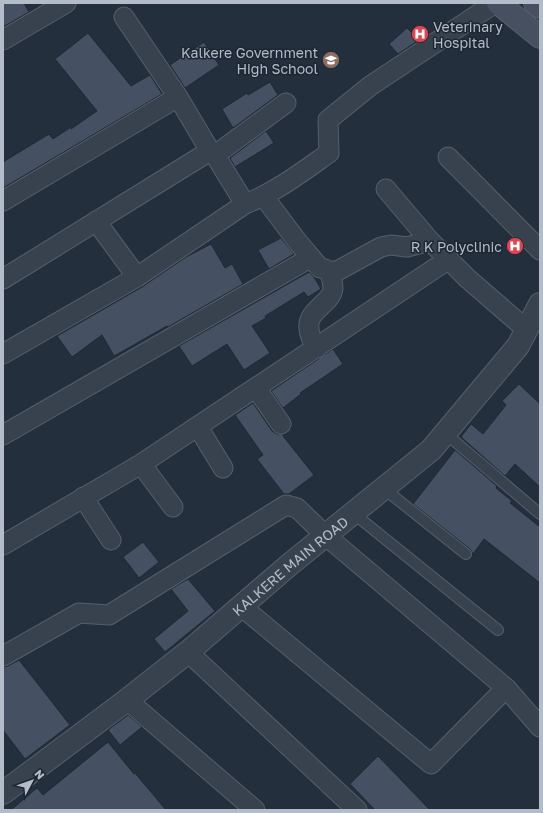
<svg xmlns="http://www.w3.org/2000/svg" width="543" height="813" font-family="'Golos Text',sans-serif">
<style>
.building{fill:#455162;stroke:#1f2835}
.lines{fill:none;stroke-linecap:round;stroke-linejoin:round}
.service-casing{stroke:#565f6c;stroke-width:12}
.minor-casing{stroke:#565f6c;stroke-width:21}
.tertiary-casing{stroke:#565f6c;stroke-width:24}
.secondary-casing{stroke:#565f6c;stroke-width:24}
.service{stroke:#38414e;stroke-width:10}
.minor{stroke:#38414e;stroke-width:19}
.tertiary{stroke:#38414e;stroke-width:22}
.secondary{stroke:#465061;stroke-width:22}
.labels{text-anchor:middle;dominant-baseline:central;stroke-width:3;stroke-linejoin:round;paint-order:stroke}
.poi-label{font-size:14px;fill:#b4bcc9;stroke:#1d2633;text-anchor:end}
.street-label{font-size:14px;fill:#b4bcc9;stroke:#1d2633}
</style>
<rect width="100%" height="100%" fill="#242f3e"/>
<path class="building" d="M3,3H24L29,12L3,27Z
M407,28L419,40L398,54L389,44Z
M88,33L131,86L150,75L162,94L3,188V162L49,134L53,139L71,127V129L97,111L55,59Z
M204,42L219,65L185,88L170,65Z
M270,82L278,95L233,128L222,109L247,93L248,95Z
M266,131L274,143L235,167L230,158Z
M281,238L294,254L269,269L258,250Z
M211,244L225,268L232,264L243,284L168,327L167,326L114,356L102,335L72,357L57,336L142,287L186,257Z
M309,272L314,277L321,289L308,297L304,292L265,316L266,318L252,326L270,353L244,370L227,344L192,366L179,346Z
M333,349L343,364L300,393L301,394L283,408L271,391Z
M519,384L540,404V487L515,464L505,476L461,437L471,424L483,434L506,405L502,401Z
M253,403L272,431L277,434H284L283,436L314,475L289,494H284L257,459L263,455L235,415Z
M455,450L497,486L496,488L512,501L510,503L540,527V583L484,539L473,554L470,549L413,504Z
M143,542L159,562L139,578L123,557Z
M188,579L215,611L165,652L154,639L188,611L171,589Z
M19,660L70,725L25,759L3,730V667L8,666Z
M128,715L142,727L120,745L108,730Z
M108,742L134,774L135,773L166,810H11L37,788L43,795Z
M378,756L430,810H375L350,784Z"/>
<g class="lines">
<defs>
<path id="service" d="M445,433L540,514
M383,488L466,554
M353,513L498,630"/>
<path id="minor" d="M124,17L178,97L210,151L215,155L245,204
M3,40L66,3
M215,155L286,103
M448,157L540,250
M386,189L430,241
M264,197L297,241L320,268L325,269L330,272L339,270L381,247L391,245L407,247L430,241L467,278L527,330
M3,201L178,97
M96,221L137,277
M3,279L210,151
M317,348C314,345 312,341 311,337C300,310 332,306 333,288C333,283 331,277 330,272
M3,354L137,277L245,204C276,192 302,172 329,153L328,120L370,86L495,3
M256,388L281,424
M198,427L223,468
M3,435L310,258
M141,464L173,507
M83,497L111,540
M3,545L141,464L449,259
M241,606L431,764L506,688
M188,652L357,810
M3,656L79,613L109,615L286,505L297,508L325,535L506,688L540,727
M127,700L255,810"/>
<g id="tertiary">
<path id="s1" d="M3,793L127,700L188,652L289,565L431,450L518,346L540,304"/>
</g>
<path id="secondary" d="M498,3L540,37
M535,3L540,7"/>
</defs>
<use href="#service" class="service-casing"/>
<use href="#minor" class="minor-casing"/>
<use href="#tertiary" class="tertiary-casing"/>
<use href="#secondary" class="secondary-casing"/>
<use href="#service" class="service"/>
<use href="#minor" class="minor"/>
<use href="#tertiary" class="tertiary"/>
<use href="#secondary" class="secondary"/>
</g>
<defs>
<symbol id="hospital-disc" viewBox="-11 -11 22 22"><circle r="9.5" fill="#e0444e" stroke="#1d2633"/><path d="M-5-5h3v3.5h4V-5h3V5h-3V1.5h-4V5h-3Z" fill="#fff"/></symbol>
<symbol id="school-disc" viewBox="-11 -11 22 22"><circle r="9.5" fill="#8d6e63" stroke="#1d2633"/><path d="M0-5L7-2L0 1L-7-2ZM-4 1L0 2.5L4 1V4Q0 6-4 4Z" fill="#fff"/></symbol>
</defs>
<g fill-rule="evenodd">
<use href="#hospital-disc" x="410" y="24" width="20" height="20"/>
<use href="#school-disc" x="321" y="50" width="20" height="20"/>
<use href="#hospital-disc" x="505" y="236" width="20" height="20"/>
</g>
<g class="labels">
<g class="poi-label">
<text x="433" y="26" text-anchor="start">Veterinary<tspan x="433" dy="16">Hospital</tspan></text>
<text x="318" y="52">Kalkere Government<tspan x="318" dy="16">High School</tspan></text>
<text x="502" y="246">R K Polyclinic</text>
</g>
<g class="street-label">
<text stroke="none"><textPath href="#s1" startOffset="366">KALKERE MAIN ROAD</textPath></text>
</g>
</g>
<rect width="543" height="813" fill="none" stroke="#b4bcc9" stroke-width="8"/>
<g transform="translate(32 781) rotate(49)" stroke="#1d2633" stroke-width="3" paint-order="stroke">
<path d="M0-3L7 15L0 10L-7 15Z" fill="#b4bcc9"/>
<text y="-6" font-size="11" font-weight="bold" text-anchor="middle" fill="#b4bcc9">N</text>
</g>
</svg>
